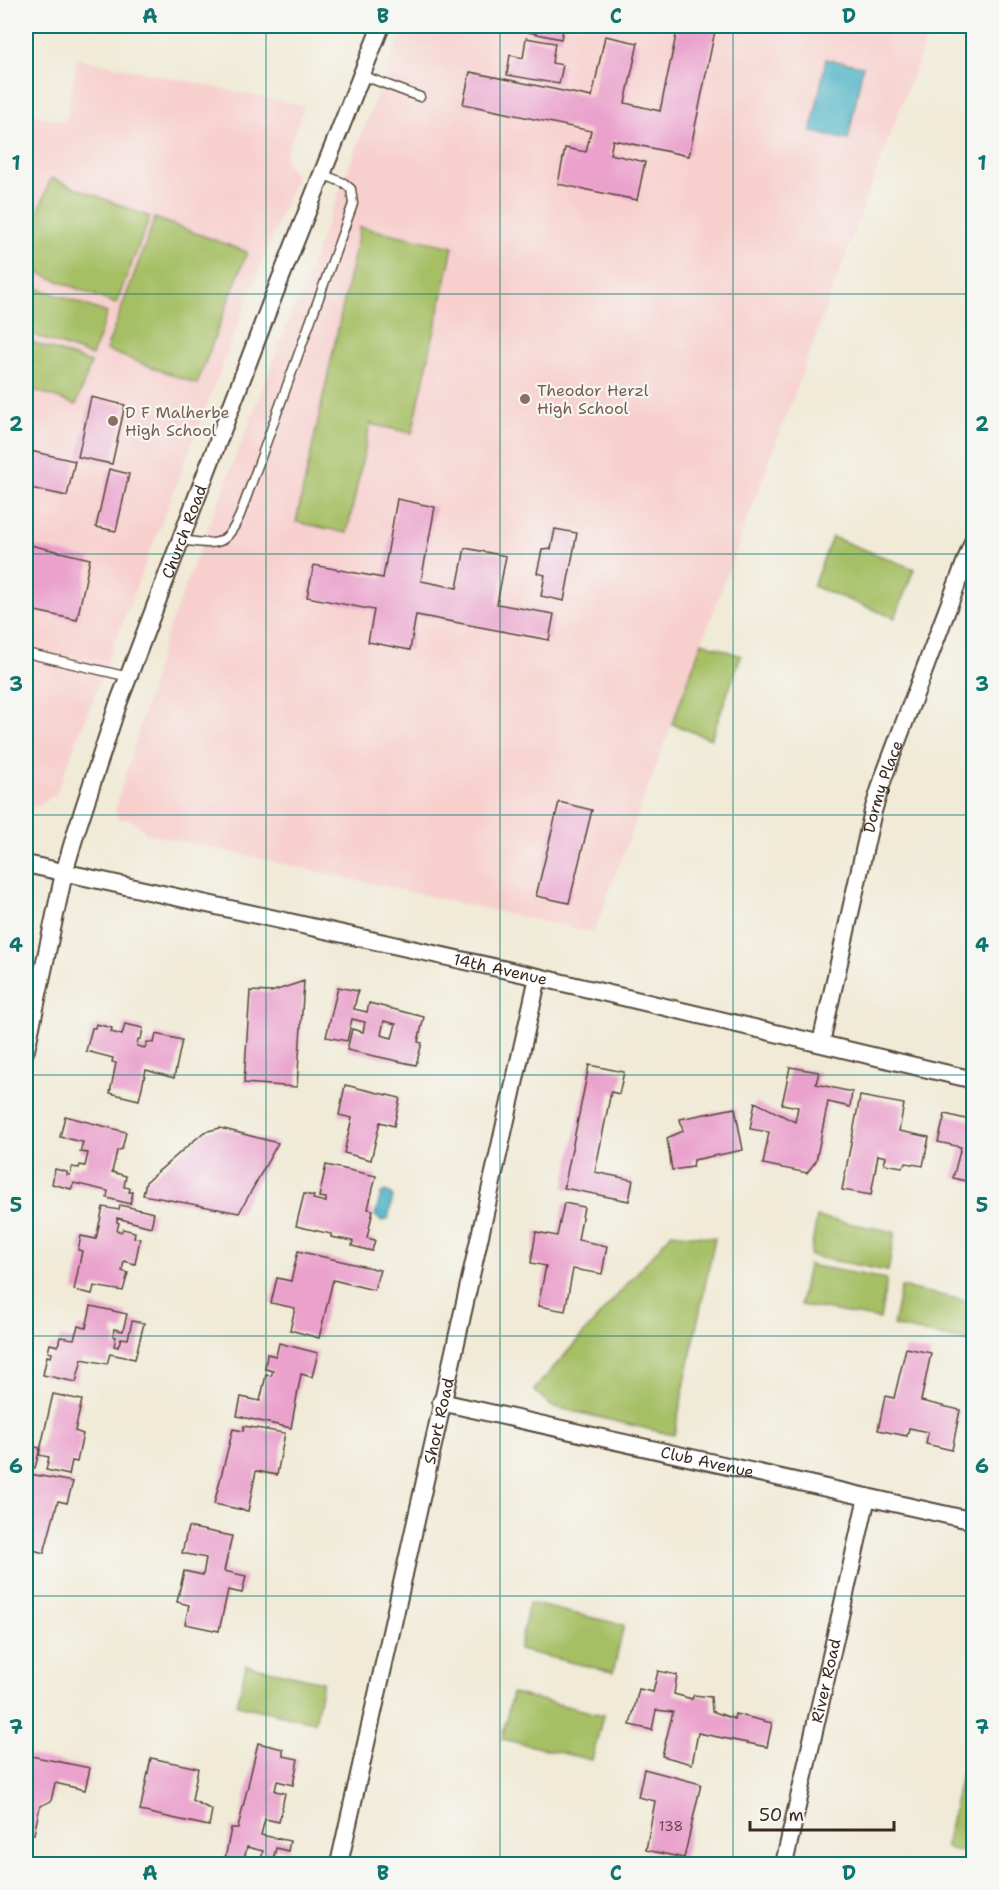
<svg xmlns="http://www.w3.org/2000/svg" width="999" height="1890" font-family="'Shantell Sans',sans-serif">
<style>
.built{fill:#f7d0ce}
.green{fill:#a6bf65;stroke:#707442;stroke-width:1.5}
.water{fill:#46b0c5;stroke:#406d72;stroke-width:1.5}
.building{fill:#eaa1cc;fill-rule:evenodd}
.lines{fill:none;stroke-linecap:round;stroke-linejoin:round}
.lane-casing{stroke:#56473a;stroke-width:11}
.street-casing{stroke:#56473a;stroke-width:20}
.lane{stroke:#fff;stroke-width:8}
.street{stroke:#fff;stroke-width:16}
.grid{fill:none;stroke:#0f766e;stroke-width:1.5;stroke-opacity:0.55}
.education-dot{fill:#8d6e63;stroke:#f6f6f2;stroke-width:2}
.labels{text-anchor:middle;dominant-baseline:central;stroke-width:4.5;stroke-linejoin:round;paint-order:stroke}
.number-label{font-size:14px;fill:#67484a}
.education-label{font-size:16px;fill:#785e54;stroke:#f6f6f2;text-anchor:start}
.street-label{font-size:16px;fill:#3b2a1e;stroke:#f6f6f2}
.neatline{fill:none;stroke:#0f766e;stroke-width:2}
.grid-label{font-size:20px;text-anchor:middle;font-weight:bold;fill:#0f766e}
</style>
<rect width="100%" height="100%" fill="#f6f6f2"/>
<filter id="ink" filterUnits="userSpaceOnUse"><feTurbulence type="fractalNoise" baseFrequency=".0167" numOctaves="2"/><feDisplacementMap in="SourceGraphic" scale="12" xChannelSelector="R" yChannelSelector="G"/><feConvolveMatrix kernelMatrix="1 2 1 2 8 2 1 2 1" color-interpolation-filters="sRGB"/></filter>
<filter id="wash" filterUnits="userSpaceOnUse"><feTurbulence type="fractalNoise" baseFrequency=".008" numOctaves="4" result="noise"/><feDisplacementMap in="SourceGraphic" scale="24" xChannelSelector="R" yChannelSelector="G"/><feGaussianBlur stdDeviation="1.35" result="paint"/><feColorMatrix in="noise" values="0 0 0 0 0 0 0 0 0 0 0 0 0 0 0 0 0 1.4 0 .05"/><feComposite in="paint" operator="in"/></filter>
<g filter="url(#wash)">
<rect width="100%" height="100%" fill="#f0ead6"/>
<path class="built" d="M404,26H918L930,28L594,933L145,833L141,827L128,818L120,820L115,811L165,638Z
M77,58L305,106L284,159L296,176L56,794L36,807L26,805V113L66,122Z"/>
<path class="green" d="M51,178L150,217L116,304L26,268V244Z
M155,218L247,252L197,384L106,350Z
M360,227L453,247L412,433L370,424L347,533L296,522Z
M26,284L107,313L92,356L26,332Z
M26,340L91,363L76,405L26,387Z
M832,537L914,569L895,618L813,586Z
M702,642L741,656L711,739L672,724Z
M817,1217L895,1232L888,1271L810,1256Z
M672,1233L715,1238L674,1435L551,1406L534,1390Z
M808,1265L887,1279L880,1319L800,1305Z
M901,1287L973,1302V1343L893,1326Z
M529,1603L624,1625L613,1672L519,1650Z
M246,1665L323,1682L315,1722L237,1705Z
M512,1693L603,1715L592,1760L502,1739Z
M964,1761L973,1763V1854L945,1848Z"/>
<path class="water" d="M826,59L863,66L848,140L811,132Z
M385,1191L390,1193L393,1197L388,1219L382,1221L375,1216L381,1194Z"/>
<g id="blocks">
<path class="building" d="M530,26H564L561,39L528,32Z
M678,26H716L689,156L613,140L610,154L645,162L637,200L558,184L565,148L586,152L591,131L463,104L470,72L592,97L605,36L638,43L625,103L660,111Z
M526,38L555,43L552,63L563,65L559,84L507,75L510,55L523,58Z
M91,397L125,405L112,464L78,457Z
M26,450L75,461L67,496L26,487Z
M109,469L129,474L116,531L96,527Z
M397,499L435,507L421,581L457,588L465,548L506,556L497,604L554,614L549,640L416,615L410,650L368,642L374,610L307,597L314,565L383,578Z
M555,529L577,533L564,601L541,596L545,575L537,573L542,550L551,549Z
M26,544L90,559L77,620L26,609Z
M559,802L592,810L569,903L536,896Z
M304,981L297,1087L244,1083L250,991L271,992Z
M338,987L358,991L354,1009L367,1012L369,1003L424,1017L418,1042L422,1043L416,1065L347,1050L352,1029L363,1032L365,1022L352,1019L347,1041L326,1037ZM384,1021L396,1024L392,1038L381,1035Z
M96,1024L112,1028L111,1032L122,1035L125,1024L143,1028L141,1039H138L137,1046L145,1048L147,1042L154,1043L156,1034L182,1040L174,1078L146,1070L139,1100L110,1093L116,1063L112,1062L113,1058L86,1051L92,1028H95Z
M589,1065L624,1072L619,1094L611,1092L595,1172L633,1180L629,1201L564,1188Z
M790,1067L819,1072L816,1084L852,1092L850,1107L828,1102L816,1161L807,1173L763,1164L769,1132L750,1129L755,1102L795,1122L798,1107L782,1104Z
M345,1085L400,1098L394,1126L380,1122L371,1160L344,1153L352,1118L339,1115Z
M860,1096L904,1104L899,1131L929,1137L923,1166L906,1163L902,1167L884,1164L886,1157L878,1155L871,1195L842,1190Z
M735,1108L743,1150L694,1160L693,1167L672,1170L667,1138L683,1131L680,1119Z
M945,1114L974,1121V1183L953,1178L961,1147L938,1142Z
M65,1116L126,1132L122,1149L117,1151L112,1172L126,1176L124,1187L130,1188L129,1192H133L130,1204L107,1198L108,1191L74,1183L71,1189L52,1184L55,1169L67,1172V1175H70L72,1167L79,1168L80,1165L85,1166L88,1153L80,1152L83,1142L60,1137Z
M220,1128L278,1143L239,1213L143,1195L146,1182L204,1132Z
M326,1165L376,1176L368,1209L373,1210L367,1238L375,1240L372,1251L352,1246L353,1241L331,1237V1234L296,1226L304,1194L314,1196L313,1199L326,1202V1198L319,1197Z
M564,1203L584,1207L578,1240L607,1246L602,1274L573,1269L565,1311L538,1306L546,1266L531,1263L536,1232L557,1236Z
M120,1205L154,1213L151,1227L117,1218V1222L119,1223L117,1231L121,1232L123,1229L135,1232L134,1238L140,1239L135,1264L124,1261L122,1271L128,1273L123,1291L94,1286L92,1294L74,1290L82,1251L78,1250L81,1236L96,1239L103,1207L119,1210Z
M298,1251L380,1270L374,1290L333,1280L319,1338L290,1330L295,1308L271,1303L277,1278L291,1281Z
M91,1306L127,1314L123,1331L114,1329L113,1336L116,1337L114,1346L118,1347L121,1338L128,1339L132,1321L144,1323L135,1359L110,1354L107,1364L82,1359L76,1382L43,1375L47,1356L51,1357L52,1353L48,1352L50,1344L58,1346L60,1337L74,1339L78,1326L86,1328Z
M279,1343L318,1353L312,1377L301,1374L291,1428L237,1416L241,1397L260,1401L266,1375L271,1376L273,1371L265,1369L267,1354L276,1356Z
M906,1348L931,1353L921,1401L960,1410L952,1450L926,1444L928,1432L909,1428L907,1436L878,1430L885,1396L894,1398Z
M53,1394L82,1400L75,1431L83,1434L77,1462L72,1461L69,1475L46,1470L49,1457L39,1455Z
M244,1426L285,1433L277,1475L256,1471L248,1511L214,1504L233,1429L243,1431Z
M26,1445L40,1448L35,1468L26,1465Z
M30,1474L73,1482L67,1503L58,1501L44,1553L33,1550L31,1559L26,1558V1481L28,1482Z
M188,1527L232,1536L224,1571L246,1576L242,1593L228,1590L219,1631L185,1624L189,1605L177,1602L184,1571L203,1575L206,1558L182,1553Z
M658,1671L677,1675L674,1694L692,1699L694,1695L711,1697L712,1711L734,1719L735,1714L772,1723L767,1747L698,1733L692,1764L662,1756L673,1712L656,1710L652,1730L630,1725L639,1689L653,1692Z
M258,1743L283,1749V1756L298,1759L293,1785L277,1781L275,1791L285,1793L279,1822L265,1819L261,1835L290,1841L288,1851L276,1848L272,1864L261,1861L263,1851L247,1847L243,1864H224L231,1828H238Z
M26,1755L90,1768L85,1790L55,1783L51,1801L40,1806L34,1834L26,1832Z
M151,1758L198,1768L192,1800L212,1810L209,1826L140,1811Z
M644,1769L701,1784L684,1858L646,1850L655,1801L638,1797Z"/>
</g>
</g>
<g filter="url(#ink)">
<use href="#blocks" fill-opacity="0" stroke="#56473a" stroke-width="1.5"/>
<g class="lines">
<defs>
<path id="lane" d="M361,75L420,97
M180,540C214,544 225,550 240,515L353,204L351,189L344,183L322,174
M26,653L129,677"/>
<g id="street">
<path id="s1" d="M26,864L538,977L974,1080"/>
<path id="s2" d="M821,1043L873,811L884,776L974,539"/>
<path id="s3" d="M26,1050L64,873L76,832L118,704L270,305L381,26"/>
<path id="s4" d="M441,1402L974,1521"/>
<path id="s5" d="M339,1864L538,977"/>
<path id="s6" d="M784,1864L867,1497"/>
</g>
</defs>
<use href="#lane" class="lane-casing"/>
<use href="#street" class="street-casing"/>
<use href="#lane" class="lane"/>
<use href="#street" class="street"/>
</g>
</g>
<path class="grid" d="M266,26V1864M500,26V1864M733,26V1864M26,294H974M26,554H974M26,815H974M26,1075H974M26,1336H974M26,1596H974"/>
<g class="education-dot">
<circle cx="525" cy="399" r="6"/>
<circle cx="113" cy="421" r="6"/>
</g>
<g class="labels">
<g class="number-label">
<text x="671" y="1826">138</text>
</g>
<g class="education-label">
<text x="537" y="390">Theodor Herzl<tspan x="537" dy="18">High School</tspan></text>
<text x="125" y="412">D F Malherbe<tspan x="125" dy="18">High School</tspan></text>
</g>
<g class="street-label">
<text stroke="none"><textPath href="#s3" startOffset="543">Church Road</textPath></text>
<text stroke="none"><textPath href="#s2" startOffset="264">Dormy Place</textPath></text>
<text stroke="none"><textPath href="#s1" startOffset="486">14th Avenue</textPath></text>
<text stroke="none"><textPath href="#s5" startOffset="454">Short Road</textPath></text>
<text stroke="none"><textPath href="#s4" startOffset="273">Club Avenue</textPath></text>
<text stroke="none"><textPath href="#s6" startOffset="188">River Road</textPath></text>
</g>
</g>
<rect width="999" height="1890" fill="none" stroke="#f6f6f2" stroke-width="66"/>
<path d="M750 1821v9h144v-9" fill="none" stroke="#3b2a1e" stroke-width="3"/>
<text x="759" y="1821" font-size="18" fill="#3b2a1e" stroke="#f6f6f2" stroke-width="4.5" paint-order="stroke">50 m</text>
<rect x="33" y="33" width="933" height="1824" class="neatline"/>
<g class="grid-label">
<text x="150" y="23">A</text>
<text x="383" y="23">B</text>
<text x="616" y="23">C</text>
<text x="849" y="23">D</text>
<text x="16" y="170">1</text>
<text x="982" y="170">1</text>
<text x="16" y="431">2</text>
<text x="982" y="431">2</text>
<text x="16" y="691">3</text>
<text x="982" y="691">3</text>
<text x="16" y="952">4</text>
<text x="982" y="952">4</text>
<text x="16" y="1212">5</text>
<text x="982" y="1212">5</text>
<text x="16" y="1473">6</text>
<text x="982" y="1473">6</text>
<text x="16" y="1734">7</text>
<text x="982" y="1734">7</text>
<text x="150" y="1880">A</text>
<text x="383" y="1880">B</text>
<text x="616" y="1880">C</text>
<text x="849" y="1880">D</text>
</g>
</svg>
